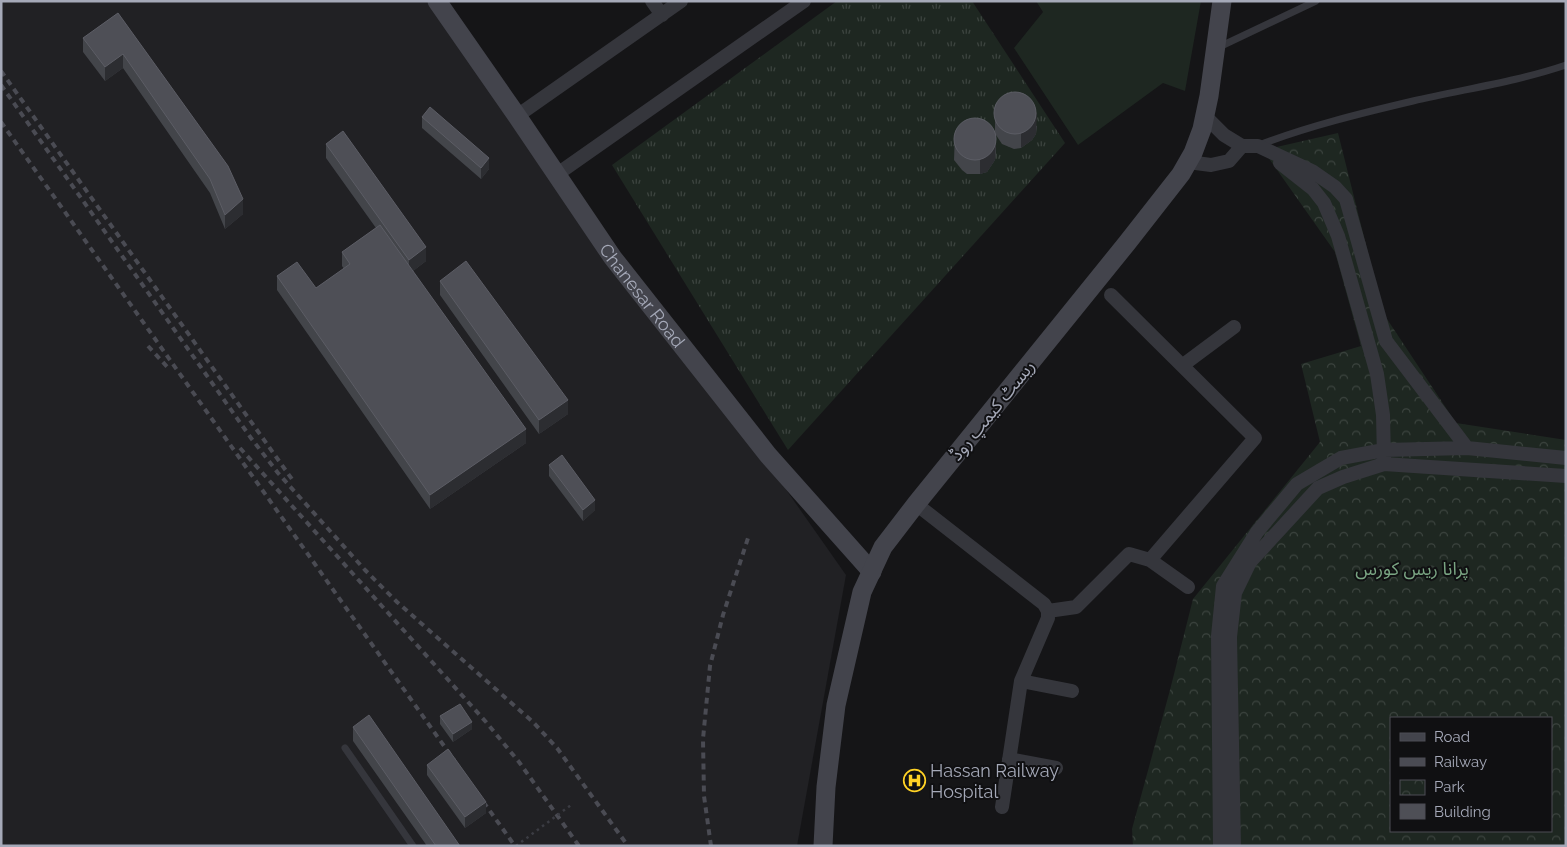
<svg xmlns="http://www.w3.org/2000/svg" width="1567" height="847" font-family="Raleway,'Noto Sans Arabic',sans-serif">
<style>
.built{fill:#212124}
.grass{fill:url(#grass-tufts)}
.park{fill:url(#park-crowns);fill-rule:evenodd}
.pitch{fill:#1e2721}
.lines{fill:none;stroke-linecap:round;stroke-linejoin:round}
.lane{stroke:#35363c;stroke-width:7}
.street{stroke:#35363c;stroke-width:14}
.secondary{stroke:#43444c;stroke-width:19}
.rail{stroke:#4a4b53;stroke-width:4;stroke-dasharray:6 5;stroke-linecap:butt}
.path-bridge{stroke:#3b3c43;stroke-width:2.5;stroke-dasharray:2.5 4;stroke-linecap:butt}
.wall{fill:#43454a}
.shaded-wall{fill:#2c2d31}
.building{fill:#4e4f56;stroke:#5c5d65}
.labels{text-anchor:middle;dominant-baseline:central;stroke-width:4;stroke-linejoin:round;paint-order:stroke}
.street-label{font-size:18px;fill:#a5a9b8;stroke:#101012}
.park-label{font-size:18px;fill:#7aa583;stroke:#101012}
.poi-label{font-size:18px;fill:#a5a9b8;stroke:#101012;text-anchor:start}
</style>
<defs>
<pattern id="grass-tufts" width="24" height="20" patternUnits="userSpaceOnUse" patternTransform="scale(1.25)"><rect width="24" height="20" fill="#1e2721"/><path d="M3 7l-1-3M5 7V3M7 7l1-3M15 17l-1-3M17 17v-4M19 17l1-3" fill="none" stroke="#3c443f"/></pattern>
<pattern id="park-crowns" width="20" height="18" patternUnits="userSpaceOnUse" patternTransform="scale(1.25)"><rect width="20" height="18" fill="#1e2721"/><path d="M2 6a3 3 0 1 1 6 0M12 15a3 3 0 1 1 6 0" fill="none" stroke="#3c443f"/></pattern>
</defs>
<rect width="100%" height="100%" fill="#151517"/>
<path class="built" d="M1,1H443L846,575L797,846H1Z"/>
<path class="grass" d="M837,1H972L1065,143L788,450L612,165Z"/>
<path class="park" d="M1338,133L1383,313L1456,423L1566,440V846H1133L1132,829L1170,690L1193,599L1320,442L1301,364L1361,346L1335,252L1263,150ZM1391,718H1551V831H1391Z"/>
<path class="pitch" d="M1036,1H1201L1185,91L1163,83L1078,145L1014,48L1043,12Z"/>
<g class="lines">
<path class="lane" d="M1217,48L1316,1
M1259,145C1309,126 1362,113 1413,101C1464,89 1516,82 1566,65
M345,748L413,846"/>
<path class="street" d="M652,1L662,15
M1204,115L1224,135L1242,146H1258L1312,171L1335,187L1346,199L1386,341L1467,448
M517,116L681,1
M1188,162L1211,165L1229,161L1242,146
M1280,163L1313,189L1324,203L1338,236L1377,374L1383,415L1384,458
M556,175L804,1
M1183,365L1234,327
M916,504L1044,604L1048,611V618L1021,681L1002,807
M1150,560L1188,587
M1048,611L1076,607L1129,554L1150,560L1255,438L1111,295
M1021,681L1072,691
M1009,759L1056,768
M1220,846L1218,636L1223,586L1257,532L1297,484L1341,458L1384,450L1467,448L1566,458
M1234,846L1230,637L1235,593L1250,562L1318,488L1343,477L1384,464L1566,476"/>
<g class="secondary">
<path id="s1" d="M437,1L517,116L613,258L768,455L872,572"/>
<path d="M823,846L826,787L836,705L862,592L883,547L916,504L1127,243L1181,174L1193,153L1202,129L1209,96L1222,1"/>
</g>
<path class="rail" d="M1,71L294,482
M1,85L251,438L278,473L365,570L397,602L533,722L557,748L628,846
M1,122L454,760
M148,346L170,370
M240,448L486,722L519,762L579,846
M477,793L515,846
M711,846L704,796L703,739L710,666L723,615L749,535"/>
<path class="path-bridge" d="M516,846L571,805"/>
</g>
<path class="wall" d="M118,13L243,214L225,229L210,193L123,68L105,81L83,52V38Z
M995,105L1037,126L1036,134L1032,140L1021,148L1014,149L1002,144L996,135V153L995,160L987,172L980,174H967L962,170L954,160L955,132L995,131Z
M422,117L489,169L481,179L422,128Z
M326,144L426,261L413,271L526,443L430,509L277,290V276L316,288L344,269L342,266V252L376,228L326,158Z
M440,281L568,414L539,434L440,295Z
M549,465L595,510L583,521L549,476Z
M440,716L472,729L453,742L440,724Z
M353,727L460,846H427L353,741Z
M427,765L486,813L465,828L427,775Z"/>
<path class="shaded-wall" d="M123,54V68L105,81V67Z
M1037,112L1036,134L1032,140L1021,148V134Z
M996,139L995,160L987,172L980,174V160Z
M489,158V169L481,179V168Z
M243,199V214L225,229V215Z
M426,247V261L409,274V260Z
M568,400V414L539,434V420Z
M526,429V443L430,509V495Z
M595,500V510L583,521V510Z
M472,722V729L453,742V734Z
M486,802V813L465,828V817Z"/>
<path class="building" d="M118,13L228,166L243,199L225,215L210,179L123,54L105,67L83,38Z
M994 113a21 21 0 1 1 42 0a21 21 0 1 1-42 0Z
M430,107L489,158L481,168L422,117Z
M954 139a21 21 0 1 1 42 0a21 21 0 1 1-42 0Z
M343,131L426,247L409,260L326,144Z
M380,225L526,429L430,495L277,276L297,262L316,288L350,264L342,252Z
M466,261L568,400L539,420L440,281Z
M562,455L595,500L583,510L549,465Z
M460,704L472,722L453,734L440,716Z
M369,715L460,846H436L353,727Z
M448,749L486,802L465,817L427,765Z"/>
<defs>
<symbol id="hospital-ring" viewBox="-11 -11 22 22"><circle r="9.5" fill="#101012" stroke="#ffd225" stroke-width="1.5"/><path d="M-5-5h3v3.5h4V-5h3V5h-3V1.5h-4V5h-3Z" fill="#ffd225"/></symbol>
</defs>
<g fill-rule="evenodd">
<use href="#hospital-ring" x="902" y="768" width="25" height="25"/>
</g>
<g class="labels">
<g class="street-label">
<text stroke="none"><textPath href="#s1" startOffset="359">Chanesar Road</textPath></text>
<text transform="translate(992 410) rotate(-51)">ریسٹ کیمپ روڈ</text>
</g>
<g class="park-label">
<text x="1412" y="568">پرانا ریس کورس</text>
</g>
<g class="poi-label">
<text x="930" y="770">Hassan Railway<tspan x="930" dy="21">Hospital</tspan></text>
</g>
</g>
<rect width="1567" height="847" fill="none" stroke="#a5a9b8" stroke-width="5"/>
<rect x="1390" y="717" width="162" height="115" fill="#101012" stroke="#4c4d54"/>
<rect x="1400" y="733" width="25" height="8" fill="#43444c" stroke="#4c4d54"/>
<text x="1434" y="742" font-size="15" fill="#a5a9b8">Road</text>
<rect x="1400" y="758" width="25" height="8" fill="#4a4b53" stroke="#4c4d54"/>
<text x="1434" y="767" font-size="15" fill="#a5a9b8">Railway</text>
<rect x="1400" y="780" width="25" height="15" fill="url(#park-crowns)" stroke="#4c4d54"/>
<text x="1434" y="792" font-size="15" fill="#a5a9b8">Park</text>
<rect x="1400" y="804" width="25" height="15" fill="#4e4f56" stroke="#4c4d54"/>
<text x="1434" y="817" font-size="15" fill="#a5a9b8">Building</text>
</svg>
